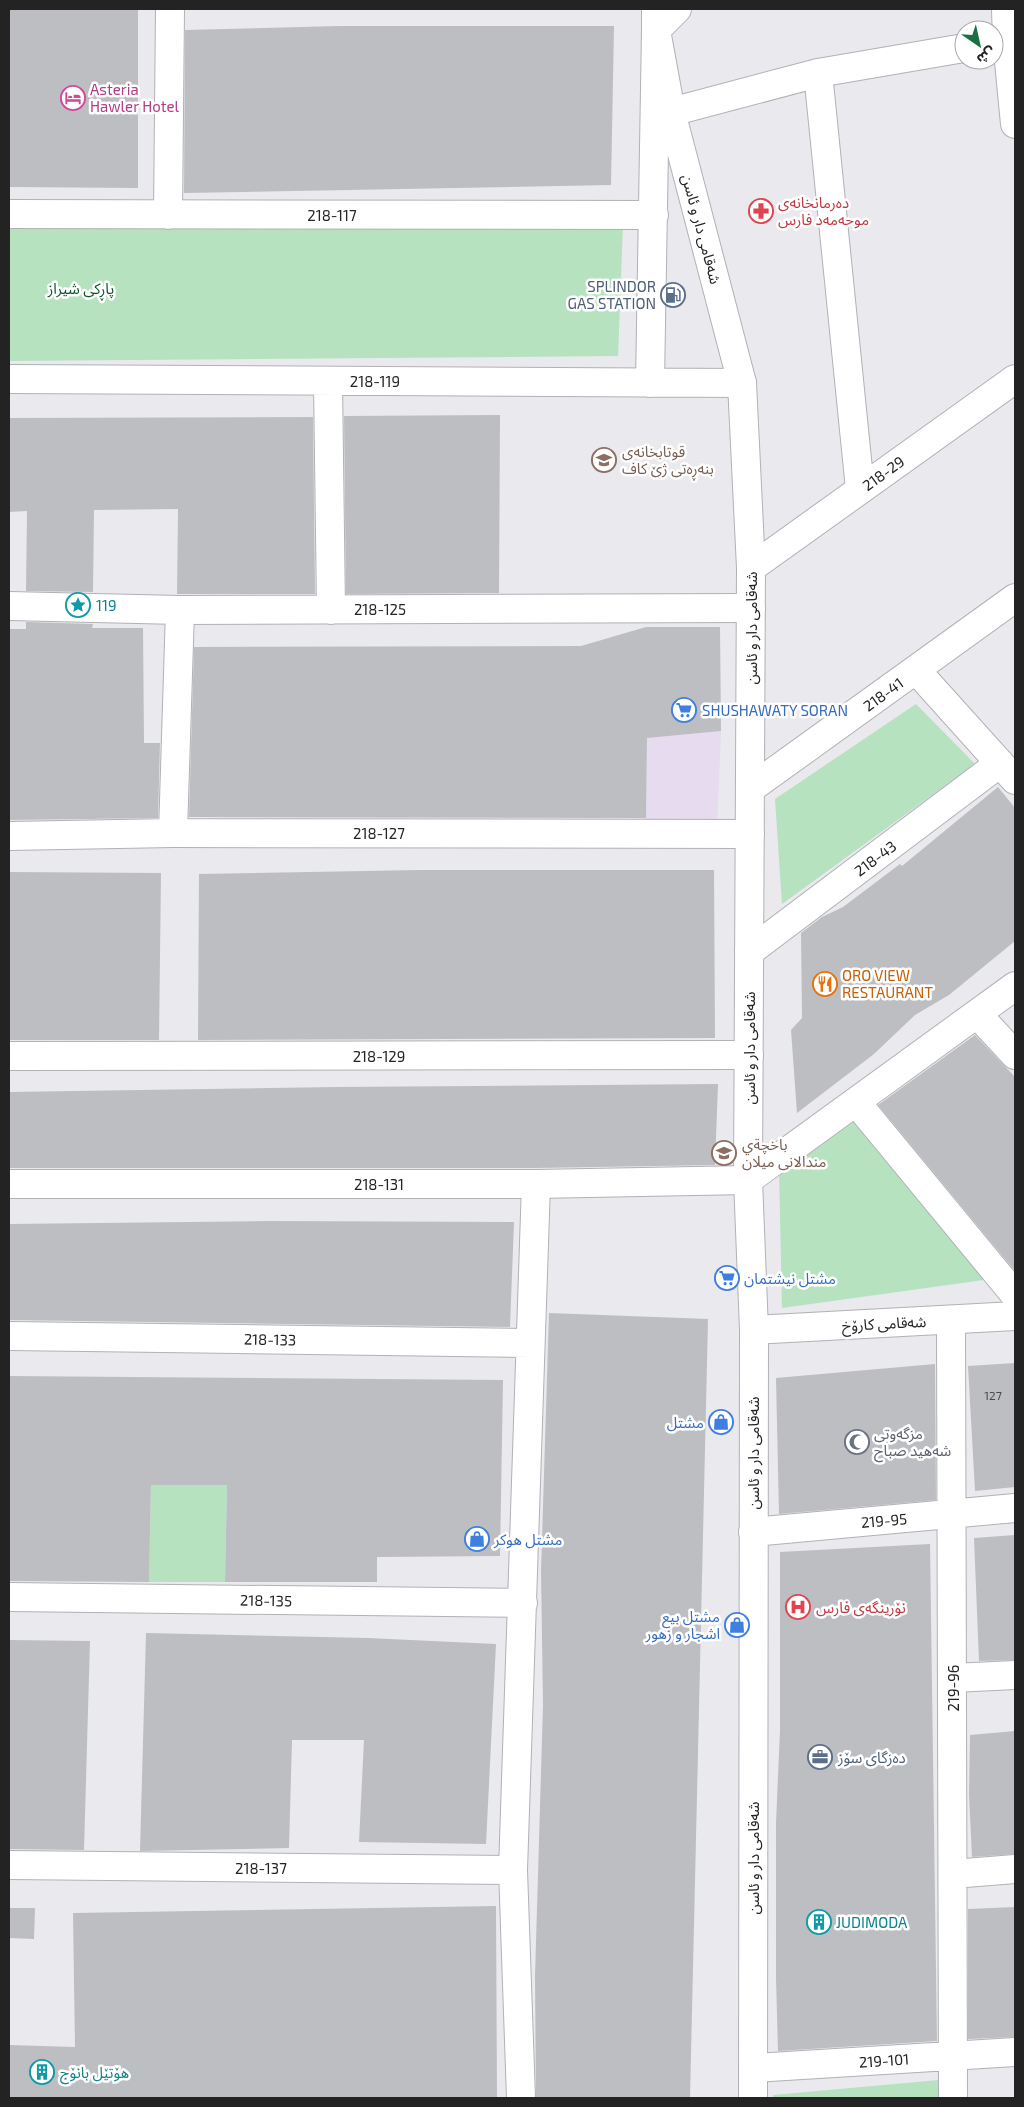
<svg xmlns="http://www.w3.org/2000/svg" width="1024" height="2107" font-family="'Exo 2','Noto Sans Arabic',sans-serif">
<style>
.commercial{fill:#e6dbef}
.green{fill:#b6e2bf}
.building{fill:#bdbec2}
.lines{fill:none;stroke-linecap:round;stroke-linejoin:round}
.street-casing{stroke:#b1b1b6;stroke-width:30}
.secondary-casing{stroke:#b1b1b6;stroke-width:30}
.street{stroke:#fff;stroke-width:28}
.secondary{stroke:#fff;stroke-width:28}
.labels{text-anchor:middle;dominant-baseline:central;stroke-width:5;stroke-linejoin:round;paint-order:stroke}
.number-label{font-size:12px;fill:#4a4a4c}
.hotel-label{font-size:15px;fill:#b23c85;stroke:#fff;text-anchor:start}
.health-label{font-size:15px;fill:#be3a42;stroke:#fff;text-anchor:start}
.street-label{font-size:15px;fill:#232324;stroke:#fff}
.service-label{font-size:15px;fill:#4e5e75;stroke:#fff;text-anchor:end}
.park-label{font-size:15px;fill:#0b5429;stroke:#fff}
.education-label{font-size:15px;fill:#785e54;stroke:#fff;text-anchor:start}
.culture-label{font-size:15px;fill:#0d838f;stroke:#fff;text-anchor:start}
.shop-label{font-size:15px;fill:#366cbe;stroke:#fff;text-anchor:start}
.food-label{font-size:15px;fill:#c56008;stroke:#fff;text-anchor:start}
.worship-label{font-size:15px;fill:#5b616d;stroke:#fff;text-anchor:start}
</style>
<rect width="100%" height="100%" fill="#e9e9ee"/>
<path class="commercial" d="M721,731L717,827H646L647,738Z"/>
<path class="green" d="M9,214L623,225L618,356L9,361Z
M916,704L975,764L782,904L775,799Z
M848,1107L991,1279L782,1308L779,1169Z
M151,1485H227L225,1582H149Z
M939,2080L940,2098H773V2095Z"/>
<path class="building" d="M9,9H138V188L9,187Z
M339,26H614L611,185L184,193L185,30Z
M500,415L499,593L346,594L344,416Z
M313,417L315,594H177L178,509L94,510L93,592L26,591L27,511L9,512V418Z
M26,622L93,624L92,628H143L144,743H160L158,818L9,820V629H26Z
M646,627H720L721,731L647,738L646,818L189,817L194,647L581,646Z
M998,787L1015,808V941L949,995L915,1015L874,1054L797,1113L791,1030L802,1018L801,933L822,917L843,907L900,864L902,866Z
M420,870H714L715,1038L198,1040L199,874Z
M9,872L161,873L159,1040H9Z
M975,1035L1015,1077V1271L878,1105Z
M718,1084L715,1165L536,1168H9V1092L337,1087Z
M268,1221L514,1222L510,1327L9,1320V1224Z
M549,1313L708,1319L690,2098H536L535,1976L543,1705L541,1571Z
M1015,1363V1487L975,1491L968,1366Z
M935,1364L936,1500L779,1514L776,1378Z
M9,1376L503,1380L500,1556L377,1557V1582H225L227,1485H151L149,1582L9,1581Z
M1015,1535V1660L979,1661L974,1538Z
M930,1544L937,2041L778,2051L776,1978V1823L780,1730V1552Z
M146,1633L368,1638L496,1644L486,1844L359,1842L364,1740H292L289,1848L140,1851Z
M9,1640L90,1641L84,1850L9,1849Z
M1015,1731V1854L972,1857L969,1795L970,1735Z
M496,1906L497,2098H9V2045L75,2047L73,1913Z
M1015,1907V2037L968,2039V1909Z
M9,1908H35L34,1939L9,1938Z"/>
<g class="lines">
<defs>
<path id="street" d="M1006,9L1007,41L1015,124
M818,73L860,489
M671,112L818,73L964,48
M9,214L654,215
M168,215L170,9
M9,379L742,383
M328,381L331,610
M650,383L656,30L677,9
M751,568L1015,379
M9,606L180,610L751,608
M916,670L1015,780
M750,789L1015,598
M173,833L180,610
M9,836L173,833L750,834
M749,952L1000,763
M977,1014L1015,1055
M9,1056L749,1055
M856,1102L1015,1295
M9,1184H536L748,1180L1015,986
M951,1320L953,2098
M9,1336L530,1343
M753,1532L1015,1508
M9,1597L523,1603
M953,1678L1015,1675
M9,1865L513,1870
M953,1874L1015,1869
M753,2068L1015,2052
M521,2098L513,1870L536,1184"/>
<path id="secondary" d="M656,9V30L671,112L742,383L751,568L748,1180L754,1330L753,2098
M754,1330L1015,1316"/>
</defs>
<use href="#street" class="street-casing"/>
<use href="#secondary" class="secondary-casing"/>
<use href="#street" class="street"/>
<use href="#secondary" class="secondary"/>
</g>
<defs>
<symbol id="hotel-ring" viewBox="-11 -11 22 22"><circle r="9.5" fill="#fff" stroke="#d1479c" stroke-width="1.5"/><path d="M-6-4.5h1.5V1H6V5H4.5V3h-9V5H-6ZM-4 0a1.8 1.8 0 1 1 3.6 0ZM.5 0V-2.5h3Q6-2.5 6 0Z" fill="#d1479c"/></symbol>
<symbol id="pharmacy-ring" viewBox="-11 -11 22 22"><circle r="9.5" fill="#fff" stroke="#e0444e" stroke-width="1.5"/><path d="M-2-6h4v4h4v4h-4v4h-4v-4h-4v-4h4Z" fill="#e0444e"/></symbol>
<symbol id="fuel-ring" viewBox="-11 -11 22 22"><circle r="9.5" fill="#fff" stroke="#5c6f8a" stroke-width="1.5"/><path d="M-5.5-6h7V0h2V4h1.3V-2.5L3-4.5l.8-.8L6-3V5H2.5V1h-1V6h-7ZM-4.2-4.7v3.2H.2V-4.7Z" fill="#5c6f8a"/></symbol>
<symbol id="school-ring" viewBox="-11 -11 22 22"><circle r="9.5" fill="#fff" stroke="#8d6e63" stroke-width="1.5"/><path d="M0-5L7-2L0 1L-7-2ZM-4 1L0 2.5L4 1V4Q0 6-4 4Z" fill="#8d6e63"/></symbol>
<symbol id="sight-ring" viewBox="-11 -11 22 22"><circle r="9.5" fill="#fff" stroke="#0f9aa8" stroke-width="1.5"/><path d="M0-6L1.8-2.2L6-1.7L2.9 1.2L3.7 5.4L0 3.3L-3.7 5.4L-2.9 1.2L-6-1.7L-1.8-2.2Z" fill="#0f9aa8"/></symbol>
<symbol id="supermarket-ring" viewBox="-11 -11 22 22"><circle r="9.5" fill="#fff" stroke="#3f7fe0" stroke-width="1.5"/><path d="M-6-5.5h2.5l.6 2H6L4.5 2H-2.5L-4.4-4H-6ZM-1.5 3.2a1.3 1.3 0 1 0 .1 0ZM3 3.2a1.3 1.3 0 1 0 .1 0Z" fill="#3f7fe0"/></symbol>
<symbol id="restaurant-ring" viewBox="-11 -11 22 22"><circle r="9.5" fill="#fff" stroke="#e8710a" stroke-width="1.5"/><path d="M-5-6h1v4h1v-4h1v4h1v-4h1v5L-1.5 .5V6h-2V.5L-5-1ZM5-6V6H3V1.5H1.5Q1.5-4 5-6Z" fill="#e8710a"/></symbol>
<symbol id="shop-ring" viewBox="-11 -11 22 22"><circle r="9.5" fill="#fff" stroke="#3f7fe0" stroke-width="1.5"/><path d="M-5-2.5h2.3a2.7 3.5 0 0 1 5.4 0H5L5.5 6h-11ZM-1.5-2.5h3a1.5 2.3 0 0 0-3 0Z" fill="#3f7fe0"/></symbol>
<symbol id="mosque-ring" viewBox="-11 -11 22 22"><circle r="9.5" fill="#fff" stroke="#6b7280" stroke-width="1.5"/><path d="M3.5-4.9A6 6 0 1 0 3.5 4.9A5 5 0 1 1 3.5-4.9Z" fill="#6b7280"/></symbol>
<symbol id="hospital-ring" viewBox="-11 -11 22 22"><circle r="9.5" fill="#fff" stroke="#e0444e" stroke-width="1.5"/><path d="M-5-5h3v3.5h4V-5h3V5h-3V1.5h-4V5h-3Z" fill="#e0444e"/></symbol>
<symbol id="office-ring" viewBox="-11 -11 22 22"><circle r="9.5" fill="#fff" stroke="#5c6f8a" stroke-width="1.5"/><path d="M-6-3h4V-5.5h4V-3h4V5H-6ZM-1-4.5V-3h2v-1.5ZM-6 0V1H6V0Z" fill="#5c6f8a"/></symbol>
<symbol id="building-ring" viewBox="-11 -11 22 22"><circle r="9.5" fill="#fff" stroke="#0f9aa8" stroke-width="1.5"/><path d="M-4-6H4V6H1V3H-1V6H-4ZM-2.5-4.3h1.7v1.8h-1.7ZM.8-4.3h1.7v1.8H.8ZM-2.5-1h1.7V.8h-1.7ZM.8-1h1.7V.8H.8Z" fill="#0f9aa8"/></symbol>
</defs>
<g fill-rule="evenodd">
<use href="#hotel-ring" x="59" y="84" width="28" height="28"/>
<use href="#pharmacy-ring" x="747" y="197" width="28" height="28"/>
<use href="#fuel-ring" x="659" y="281" width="28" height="28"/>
<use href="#school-ring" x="590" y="446" width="28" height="28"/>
<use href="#sight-ring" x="64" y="591" width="28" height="28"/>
<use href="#supermarket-ring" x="670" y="696" width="28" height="28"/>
<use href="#restaurant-ring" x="811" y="970" width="28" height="28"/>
<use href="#school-ring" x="710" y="1139" width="28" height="28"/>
<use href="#supermarket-ring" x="713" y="1264" width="28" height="28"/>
<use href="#shop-ring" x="707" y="1408" width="28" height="28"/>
<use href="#mosque-ring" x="843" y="1428" width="28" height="28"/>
<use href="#shop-ring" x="463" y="1525" width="28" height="28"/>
<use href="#hospital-ring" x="784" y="1593" width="28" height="28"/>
<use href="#shop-ring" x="723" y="1611" width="28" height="28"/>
<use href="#office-ring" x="806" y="1743" width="28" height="28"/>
<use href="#building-ring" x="805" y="1908" width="28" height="28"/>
<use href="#building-ring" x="28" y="2058" width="28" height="28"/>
</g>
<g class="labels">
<g class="number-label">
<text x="993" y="1395">127</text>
</g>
<g class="hotel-label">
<text x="90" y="89">Asteria<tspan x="90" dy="17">Hawler Hotel</tspan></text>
</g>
<g class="health-label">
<text x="778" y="202">دەرمانخانەی<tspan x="778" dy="17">موحەمەد فارس</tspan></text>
<text x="816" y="1607">نۆرینگەی فارس</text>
</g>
<g class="street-label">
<text x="332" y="215">218-117</text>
<text transform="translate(702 229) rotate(75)">شەقامی دار و ئاسن</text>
<text x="375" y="381">218-119</text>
<text transform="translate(883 473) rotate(-36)">218-29</text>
<text x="380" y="609">218-125</text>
<text transform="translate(751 628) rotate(-90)">شەقامی دار و ئاسن</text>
<text transform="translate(883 694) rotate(-36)">218-41</text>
<text x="379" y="833">218-127</text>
<text transform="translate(875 858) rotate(-37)">218-43</text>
<text transform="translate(749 1048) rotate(-90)">شەقامی دار و ئاسن</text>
<text x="379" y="1056">218-129</text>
<text x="379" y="1184">218-131</text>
<text transform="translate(884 1323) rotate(-3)">شەقامی کارۆخ</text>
<text transform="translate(270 1339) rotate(1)">218-133</text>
<text transform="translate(753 1453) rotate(-90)">شەقامی دار و ئاسن</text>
<text transform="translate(884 1520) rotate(-5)">219-95</text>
<text transform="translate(266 1600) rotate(1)">218-135</text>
<text transform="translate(953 1688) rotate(-90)">219-96</text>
<text transform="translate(753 1858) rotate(-90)">شەقامی دار و ئاسن</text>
<text x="261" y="1868">218-137</text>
<text transform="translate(884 2060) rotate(-4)">219-101</text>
</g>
<g class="service-label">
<text x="656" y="286">SPLINDOR<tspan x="656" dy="17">GAS STATION</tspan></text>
<text x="838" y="1757" text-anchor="start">دەزگای سۆز</text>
</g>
<g class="park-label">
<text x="81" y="288">پاڕکی شیراز</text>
</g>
<g class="education-label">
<text x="622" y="451">قوتابخانەی<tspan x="622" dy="17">بنەڕەتی ژێ کاف</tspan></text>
<text x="742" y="1144">باخچةي<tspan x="742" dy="17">مندالانى ميلان</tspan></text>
</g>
<g class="culture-label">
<text x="96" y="605">119</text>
<text x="836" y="1922">JUDIMODA</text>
<text x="60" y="2072">هۆتێل بانۆج</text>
</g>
<g class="shop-label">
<text x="702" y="710">SHUSHAWATY SORAN</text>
<text x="744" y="1278">مشتل نيشتمان</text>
<text x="704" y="1422" text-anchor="end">مشتل</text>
<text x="494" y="1539">مشتل هوكر</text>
<text x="720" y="1616" text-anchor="end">مشتل بيع<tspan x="720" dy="17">اشجار و زهور</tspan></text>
</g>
<g class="food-label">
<text x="842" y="975">ORO VIEW<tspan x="842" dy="17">RESTAURANT</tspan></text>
</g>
<g class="worship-label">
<text x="874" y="1433">مزگه‌وتی<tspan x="874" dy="17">شه‌هید صباح</tspan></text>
</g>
</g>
<rect width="1024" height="2107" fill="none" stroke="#232324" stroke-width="20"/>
<g transform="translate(979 45) rotate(146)"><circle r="24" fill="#ffffff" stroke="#a7a7a7"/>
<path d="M0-4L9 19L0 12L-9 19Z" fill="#1a7043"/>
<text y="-8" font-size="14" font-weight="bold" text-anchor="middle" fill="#232324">ش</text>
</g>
</svg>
